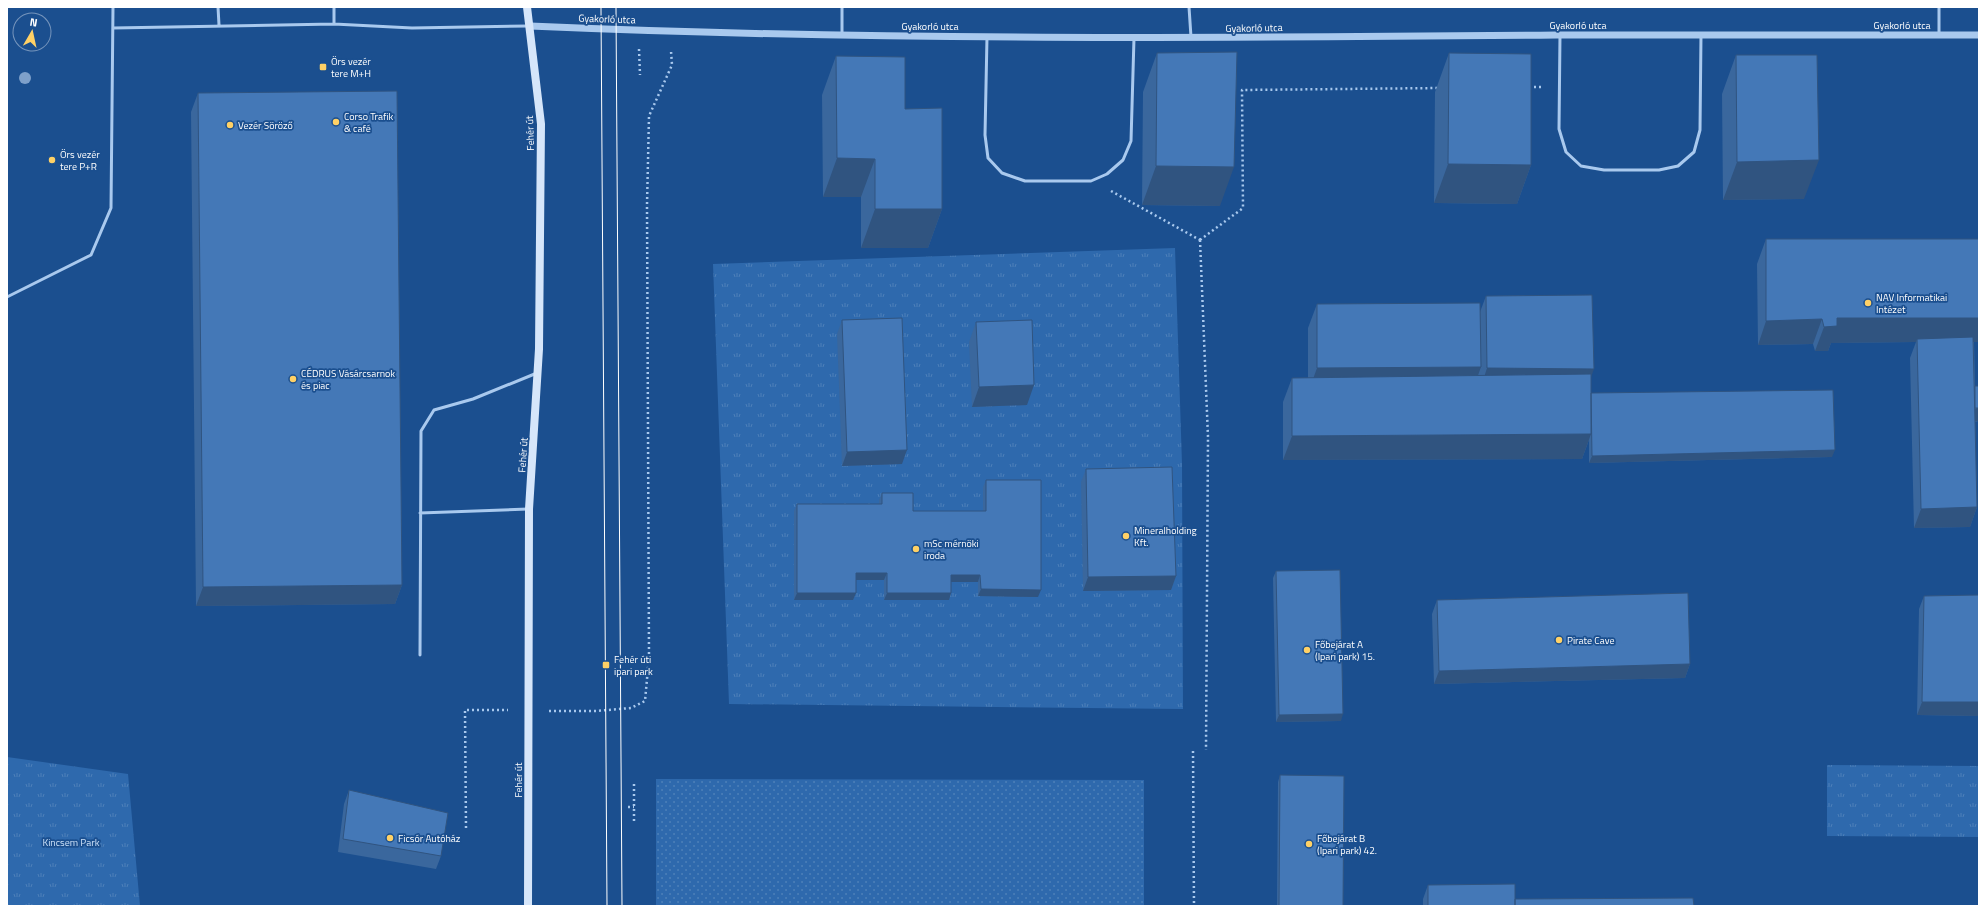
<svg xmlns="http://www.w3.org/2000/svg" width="1986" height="913" font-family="'Titillium Web',sans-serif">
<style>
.grass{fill:url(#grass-dots)}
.park{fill:url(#park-tufts)}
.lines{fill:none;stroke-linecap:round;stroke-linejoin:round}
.path{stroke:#a9c9ee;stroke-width:2.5;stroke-dasharray:2 3;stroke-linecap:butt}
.service{stroke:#a9c9ee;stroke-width:3}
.tertiary{stroke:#a9c9ee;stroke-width:7}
.secondary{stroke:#d6e6fa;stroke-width:8}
.tram{stroke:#fff;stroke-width:1}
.tree{fill:#7ea0ca}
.wall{fill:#3a679d}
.shaded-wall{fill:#305480}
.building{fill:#4478b7;stroke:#305480}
.poi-dot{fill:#ffd166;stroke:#1b4f8f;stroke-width:1.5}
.labels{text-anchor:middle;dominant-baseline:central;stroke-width:3.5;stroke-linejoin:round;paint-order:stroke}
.street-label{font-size:10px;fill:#fff;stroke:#1b4f8f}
.poi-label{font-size:10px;fill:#fff;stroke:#1b4f8f;text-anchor:start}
.park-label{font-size:10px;fill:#cfe3fa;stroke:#1b4f8f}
</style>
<defs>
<pattern id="grass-dots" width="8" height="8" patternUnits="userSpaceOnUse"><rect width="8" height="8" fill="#2e69ad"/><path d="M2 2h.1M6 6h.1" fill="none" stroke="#4d80b9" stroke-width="1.8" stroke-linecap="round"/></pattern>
<pattern id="park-tufts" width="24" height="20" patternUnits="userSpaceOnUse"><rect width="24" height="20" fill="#2e69ad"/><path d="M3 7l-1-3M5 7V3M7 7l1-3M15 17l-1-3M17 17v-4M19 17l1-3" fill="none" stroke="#4d80b9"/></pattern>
</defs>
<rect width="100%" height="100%" fill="#1b4f8f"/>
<path class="grass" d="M656,779L1144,780V906H656Z"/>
<path class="park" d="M1175,248L1182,464L1183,709L729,704L713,264Z
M7,757L128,774L140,906H7Z
M1827,765L1979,766V837L1827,836Z"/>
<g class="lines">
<path class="path" d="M639,49L640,75
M1529,87H1542
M1111,191L1200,240
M1200,240L1208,437L1206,750
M1200,240L1243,208L1242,90L1440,88
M549,711H596L631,708L645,701L649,657L647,205L649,116L672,65L671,51
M1193,751L1194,906
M628,807H634
M634,821V782
M466,828L465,710H508"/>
<path class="service" d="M218,7L219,25
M334,7V24
M1189,7L1191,37
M1939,7V35
M113,28L334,24L412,28L528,26
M842,35V7
M1560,35L1559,129L1566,152L1581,166L1604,170H1659L1678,166L1694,152L1700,130L1701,35
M987,37L985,135L988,158L1002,173L1025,181H1091L1107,174L1123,160L1131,141L1134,38
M7,297L91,255L111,208L113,7
M420,513L528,509
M420,655L421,431L434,410L473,399L537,373"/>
<path class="tertiary" d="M530,26C872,41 1214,38 1557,35C1697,34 1838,35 1979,35"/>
<path class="secondary" d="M527,7L541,124L539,349L529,509L528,906"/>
<path class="tram" d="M601,7L607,906
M616,7L622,906"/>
</g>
<circle class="tree" cx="25" cy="78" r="6"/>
<path class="wall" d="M1157,53L1220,206L1142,205L1143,92Z
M1449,53L1531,165L1517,204L1434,203L1435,92Z
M1736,55L1804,199L1723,200L1722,94Z
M836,56L905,109L942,209L928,248H861V197H823L822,95Z
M198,93L402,585L395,604L196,606L191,112Z
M1766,239H1979V342H1974L1975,386H1979V421L1975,422L1977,507L1970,527L1914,528L1910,358L1916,342L1831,343L1828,351H1815L1813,344L1758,345L1757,264Z
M1486,296L1591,379V394L1832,457L1589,463V440L1582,459L1283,460V402L1292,378H1308V328L1317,304L1480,312Z
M842,320L902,464L842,466L837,334Z
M976,322L1027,405L972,407L969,342Z
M1086,469L1176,576L1171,590L1083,591L1081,482Z
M986,480L1038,597L978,596V582H951V593L949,600H884V580H856V593L853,600H794V511L797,504H879V500L882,493L913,511H983V487Z
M1276,571L1341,721L1276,722L1273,578Z
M1979,595V716L1917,715L1919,609L1924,596Z
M1437,600L1690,664L1685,678L1434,684L1432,614Z
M1280,775L1343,906H1277L1278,782Z
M349,790L441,856L436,869L338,852L344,804Z
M1428,885L1515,899L1694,906H1423V899Z"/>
<path class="shaded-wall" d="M837,158L875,159L861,197H823Z
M1819,160L1804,199L1723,200L1737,162Z
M1448,164L1531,165L1517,204L1434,203Z
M1156,166L1234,167L1220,206L1142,205Z
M875,209H942L928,248H861Z
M1837,318H1979V342H1917V339L1916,342L1831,343L1828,351H1815L1824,327Z
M1822,319L1813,344L1758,345L1766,321Z
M1481,367L1472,392L1308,393L1317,368Z
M1487,368L1594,369L1585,394L1479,393Z
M1034,385L1027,405L972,407L979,387Z
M1979,408V421L1968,422L1973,409Z
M1591,434L1582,459L1283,460L1292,436Z
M907,450L902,464L842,466L847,452Z
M1835,450L1832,457L1589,463L1592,456Z
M1977,507L1970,527L1914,528L1921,509Z
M856,573H887L884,580H853Z
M951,575H980L978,582H949Z
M1176,576L1171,590L1083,591L1088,577Z
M402,585L395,604L196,606L203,587Z
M981,589L1041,590L1038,597L978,596Z
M797,593H856L853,600H794Z
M887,593H951L949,600H884Z
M1690,664L1685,678L1434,684L1439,671Z
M1922,702H1979V716L1917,715Z
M1343,714L1341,721L1276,722L1279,715Z"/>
<path class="building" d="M1237,52L1234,167L1156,166L1157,53Z
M1449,53L1531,54V165L1448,164Z
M1736,55H1817L1819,160L1737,162Z
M836,56L905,57V109L942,108V209H875V159L837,158Z
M397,91L402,585L203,587L198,93Z
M1766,239H1979V318H1837V326L1824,327L1822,319L1766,321Z
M1592,295L1594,369L1487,368L1486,296Z
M1480,303L1481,367L1317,368V304Z
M902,318L907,450L847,452L842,320Z
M1032,320L1034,385L979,387L976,322Z
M1973,337L1977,507L1921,509L1917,339Z
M1591,374V434L1292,436V378Z
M1975,386H1979V408H1975Z
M1833,390L1835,450L1592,456L1591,393Z
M1172,467L1176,576L1088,577L1086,469Z
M986,480H1041V590L981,589L980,575H951V593H887V573H856V593H797V504H882V493H913V511H986Z
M1340,570L1343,714L1279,715L1276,571Z
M1688,593L1690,664L1439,671L1437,600Z
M1979,595V702H1922L1924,596Z
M1280,775L1344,776L1343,906H1279Z
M349,790L448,813L441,856L343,839Z
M1515,884V906H1428V885Z
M1693,898L1694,906H1515V899Z"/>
<g class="poi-dot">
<rect x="319" y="63" width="8" height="8" rx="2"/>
<circle cx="336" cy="122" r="4"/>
<circle cx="230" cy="125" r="4"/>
<circle cx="52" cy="160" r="4"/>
<circle cx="1868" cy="303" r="4"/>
<circle cx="293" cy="379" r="4"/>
<circle cx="1126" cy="536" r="4"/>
<circle cx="916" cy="549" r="4"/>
<circle cx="1559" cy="640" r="4"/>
<circle cx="1307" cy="650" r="4"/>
<rect x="602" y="661" width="8" height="8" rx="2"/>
<circle cx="390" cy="838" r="4"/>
<circle cx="1309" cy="844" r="4"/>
</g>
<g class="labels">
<g class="street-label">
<text transform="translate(607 19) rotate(2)">Gyakorló utca</text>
<text x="1578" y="25">Gyakorló utca</text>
<text x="1902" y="25">Gyakorló utca</text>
<text x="930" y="26">Gyakorló utca</text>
<text transform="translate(1254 28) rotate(-1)">Gyakorló utca</text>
<text transform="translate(530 133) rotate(-92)">Fehér út</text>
<text transform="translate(523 455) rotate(-86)">Fehér út</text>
<text transform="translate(518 780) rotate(-90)">Fehér út</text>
</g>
<g class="poi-label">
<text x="331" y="61">Örs vezér<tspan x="331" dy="12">tere M+H</tspan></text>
<text x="344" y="116">Corso Trafik<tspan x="344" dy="12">&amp; café</tspan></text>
<text x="238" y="125">Vezér Söröző</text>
<text x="60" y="154">Örs vezér<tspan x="60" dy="12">tere P+R</tspan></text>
<text x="1876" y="297">NAV Informatikai<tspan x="1876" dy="12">Intézet</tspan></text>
<text x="301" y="373">CÉDRUS Vásárcsarnok<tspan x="301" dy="12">és piac</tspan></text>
<text x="1134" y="530">Mineralholding<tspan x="1134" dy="12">Kft.</tspan></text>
<text x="924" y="543">mSc mérnöki<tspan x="924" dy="12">iroda</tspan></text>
<text x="1567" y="640">Pirate Cave</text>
<text x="1315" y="644">Főbejárat A<tspan x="1315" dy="12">(Ipari park) 15.</tspan></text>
<text x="614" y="659">Fehér úti<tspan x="614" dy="12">ipari park</tspan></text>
<text x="398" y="838">Ficsór Autóház</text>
<text x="1317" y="838">Főbejárat B<tspan x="1317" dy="12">(Ipari park) 42.</tspan></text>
</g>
<g class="park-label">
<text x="71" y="842">Kincsem Park</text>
</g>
</g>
<rect width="1986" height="913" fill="none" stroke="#ffffff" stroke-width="16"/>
<g transform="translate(32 32) rotate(9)"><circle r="19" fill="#1b4f8f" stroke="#7695bc"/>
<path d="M0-3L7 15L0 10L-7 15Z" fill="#ffd166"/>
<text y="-6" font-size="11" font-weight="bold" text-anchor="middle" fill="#ffffff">N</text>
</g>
</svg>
